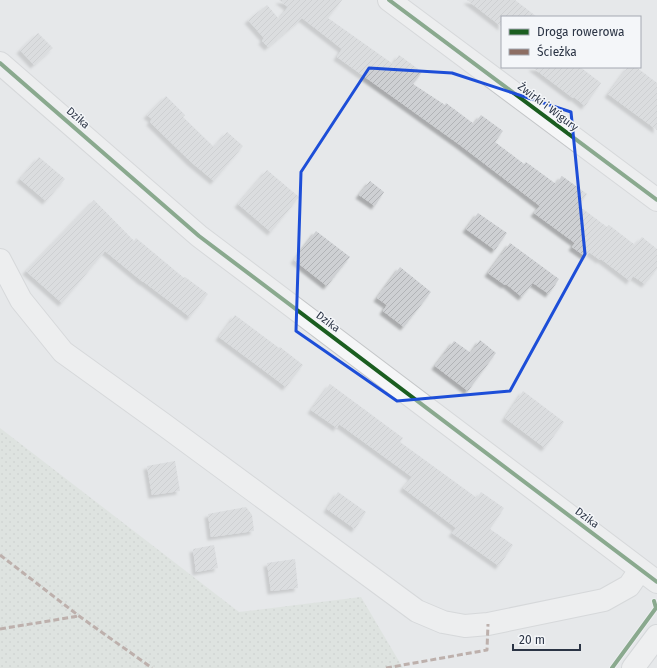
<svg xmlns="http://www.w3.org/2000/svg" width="657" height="668" font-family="'Fira Sans',sans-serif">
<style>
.garden{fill:url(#garden-dots)}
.building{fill:url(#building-hatch);filter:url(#shadow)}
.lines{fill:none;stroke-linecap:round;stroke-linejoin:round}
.minor-casing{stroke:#c4c6c8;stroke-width:24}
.major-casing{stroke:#c2c5c8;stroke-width:24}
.minor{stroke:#f5f6f7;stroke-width:22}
.major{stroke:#f8f8f8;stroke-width:22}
.quiet{stroke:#8d6e63;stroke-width:3;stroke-dasharray:6 3;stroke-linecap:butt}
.cycleway-casing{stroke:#f4f6f9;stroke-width:6}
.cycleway{stroke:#1b5e20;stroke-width:4}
.marked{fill:none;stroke:#1d4ed8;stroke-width:3;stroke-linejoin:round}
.labels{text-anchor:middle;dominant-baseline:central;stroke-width:3;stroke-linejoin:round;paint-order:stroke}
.street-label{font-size:11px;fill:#2b3445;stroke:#f4f6f9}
</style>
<defs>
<pattern id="garden-dots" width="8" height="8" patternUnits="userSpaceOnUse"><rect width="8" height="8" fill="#d6ded6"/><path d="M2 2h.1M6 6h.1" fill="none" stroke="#b8bfb9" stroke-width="1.8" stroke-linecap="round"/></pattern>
<pattern id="building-hatch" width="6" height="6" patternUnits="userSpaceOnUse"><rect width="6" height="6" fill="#ced0d3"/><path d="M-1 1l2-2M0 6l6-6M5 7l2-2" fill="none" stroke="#b1b3b6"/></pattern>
<filter id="shadow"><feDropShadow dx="-3.5" dy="3.5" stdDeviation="1" flood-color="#0004"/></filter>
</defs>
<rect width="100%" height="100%" fill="#e6e8ea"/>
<path class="garden" d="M0,428L239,612L361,597L403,668H0Z"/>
<path class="building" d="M279,0H342L328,18L393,64L399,55L422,72L413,84L445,105L446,103L474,124L481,115L503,131L495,142L524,164L526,162L556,184L562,176L587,194L579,206L607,227L609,225L635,245L642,237L657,249V269L645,284L633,276L630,281L601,259L600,260L589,252L586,257L572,247L575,243L534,213L540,206L460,145L337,57L342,49L302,18L268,47L262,41L264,38L248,20L267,5L279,19L288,7Z
M467,0H515L537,17H502V27Z
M38,33L53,48L34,65L20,50Z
M532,67H580L601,83L585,106L574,97L573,98Z
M628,67H636L657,83V130L608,94Z
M166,96L185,115L183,117L214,147L227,132L243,146L214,181L191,162L150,122L152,119L147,115Z
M39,157L65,179L46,201L20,179Z
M267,170L299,197L271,232L238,204Z
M370,181L384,192L375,206L359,195Z
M94,200L134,241L136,238L184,278L185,277L208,294L190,317L144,282H143L105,251L62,303L26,271Z
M478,213L507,233L495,250L466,229Z
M316,231L350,257L327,286L294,260Z
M510,243L559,279L549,294L533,283L522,297L506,284L505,285L488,273Z
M400,267L431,292L404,327L383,311L387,305L377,298Z
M235,315L279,348L280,347L303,365L286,387L219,337Z
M480,340L496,353L468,391L435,366L454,341L471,353Z
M330,384L403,438L400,442L477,498L481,492L504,508L490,529L513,545L499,566L452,533L456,528L403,488L412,477L339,424L337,428L311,410Z
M523,391L564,422L545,448L505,418Z
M175,461L180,491L152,495L147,466Z
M338,492L366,512L355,529L327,509Z
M246,507L252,515L254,531L211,537L208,514Z
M214,545L218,568L196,572L193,549Z
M295,559L298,588L271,591L267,563Z"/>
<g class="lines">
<defs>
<path id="minor" d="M389,0L657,200
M0,63L199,236L657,582
M0,260L21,300L63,352L163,424L417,611L443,622L465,626L488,624L604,600L629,586L640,570"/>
<path id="major" d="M633,668L657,636"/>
</defs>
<use href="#minor" class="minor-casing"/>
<use href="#major" class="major-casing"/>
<use href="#minor" class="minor"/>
<use href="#major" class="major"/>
<path class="quiet" d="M0,555L79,616L152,668
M0,629L79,616
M386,668L487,650L488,624"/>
<defs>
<path id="cycleway" d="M389,0L657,200
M0,63L199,236L657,582
M612,668L656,608L654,601"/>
</defs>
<use href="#cycleway" class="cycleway-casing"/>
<use href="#cycleway" class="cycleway"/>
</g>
<path d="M0 0H657V668H0ZM369,68L452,73L571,112L585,254L510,391L397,401L296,331L301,172Z" fill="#e6e8ea" fill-opacity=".55" fill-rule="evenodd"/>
<path class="marked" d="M369,68L452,73L571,112L585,254L510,391L397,401L296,331L301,172Z"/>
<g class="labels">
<g class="street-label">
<text transform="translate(548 107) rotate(37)">Żwirki i Wigury</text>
<text transform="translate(78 118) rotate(41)">Dzika</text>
<text transform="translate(328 322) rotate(37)">Dzika</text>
<text transform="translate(587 518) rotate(37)">Dzika</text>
</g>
</g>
<rect x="501" y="16" width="140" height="52" fill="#f4f6f9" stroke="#a4a8b1"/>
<rect x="509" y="29" width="20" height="6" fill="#1b5e20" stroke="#a4a8b1"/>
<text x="537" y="36" font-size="12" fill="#2b3445">Droga rowerowa</text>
<rect x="509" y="49" width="20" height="6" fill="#8d6e63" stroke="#a4a8b1"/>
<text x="537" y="56" font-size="12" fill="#2b3445">Ścieżka</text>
<path d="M513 644v6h67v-6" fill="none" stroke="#2b3445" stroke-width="2"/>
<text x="519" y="644" font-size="12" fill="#2b3445" stroke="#f4f6f9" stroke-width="3" paint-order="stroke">20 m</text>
</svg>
